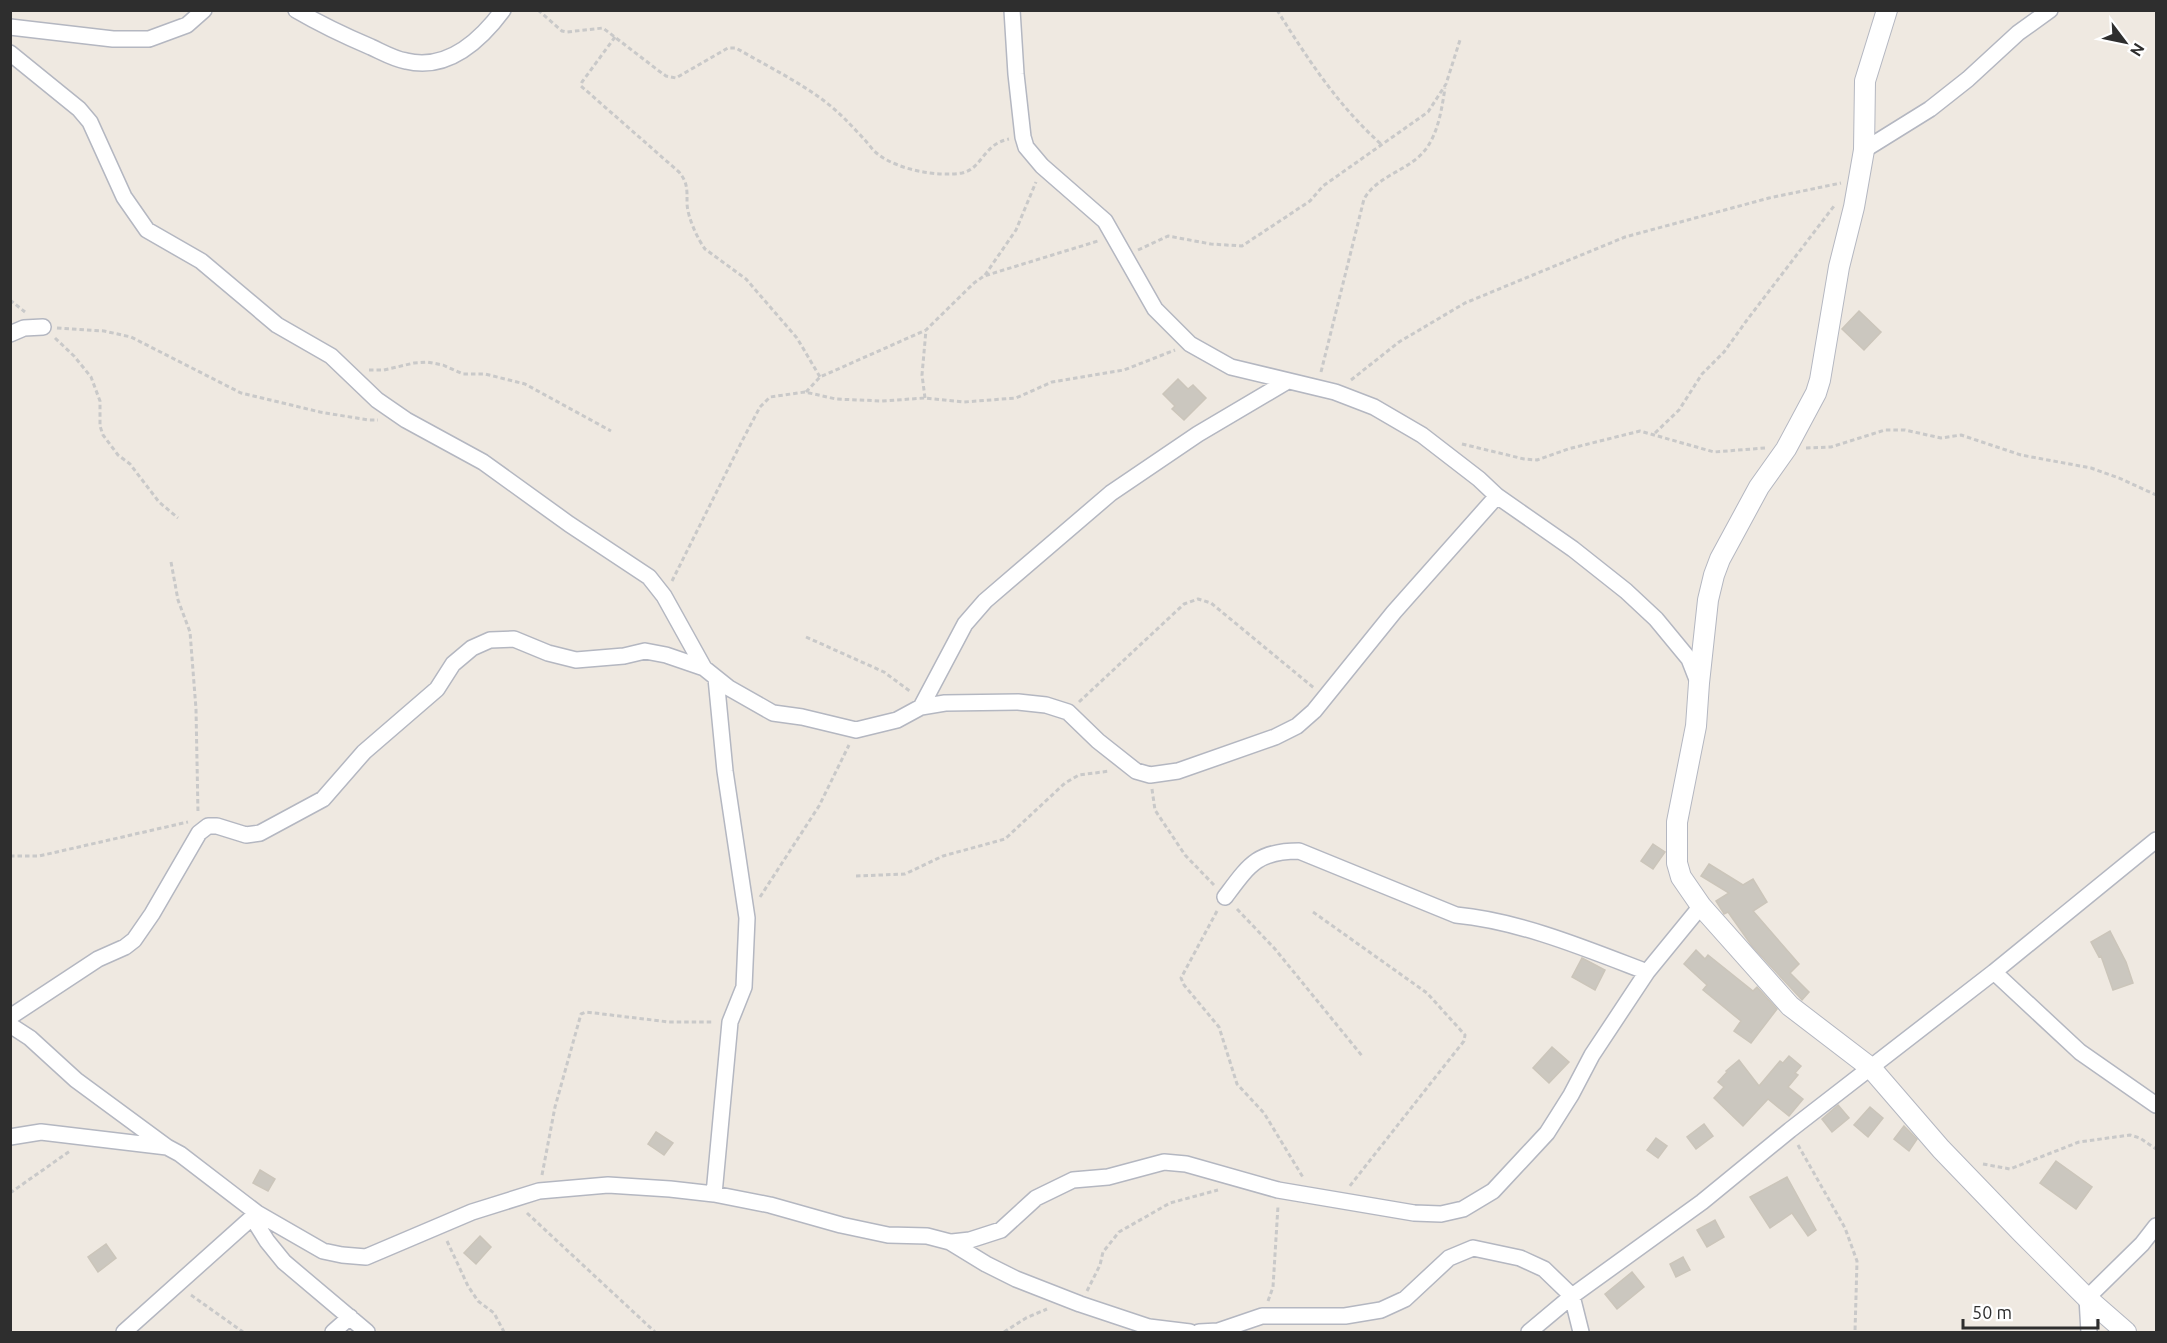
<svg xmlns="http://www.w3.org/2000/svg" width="2167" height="1343" font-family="Ubuntu,sans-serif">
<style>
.building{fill:#cbc7bf;stroke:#cbc5ba;stroke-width:1.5}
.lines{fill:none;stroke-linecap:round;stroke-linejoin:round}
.minor-casing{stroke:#b4b7c1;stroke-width:18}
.tertiary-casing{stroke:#b4b7c1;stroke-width:22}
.path{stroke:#c9c9c9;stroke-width:3;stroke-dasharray:4.5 3;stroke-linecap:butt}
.minor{stroke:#fff;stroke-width:15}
.tertiary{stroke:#fff;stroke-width:20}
</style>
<rect width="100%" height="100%" fill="#efe9e1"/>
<path class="building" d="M1859,311L1881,332L1864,350L1842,329Z
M1178,379L1188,389L1193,385L1206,398L1184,420L1172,409L1175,406L1163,394Z
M1653,844L1665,852L1653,869L1641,861Z
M1709,864L1743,885L1753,879L1767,902L1753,911L1799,964L1790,973L1809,992L1802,1000L1752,946L1728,912L1724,914L1723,912L1716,901L1729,893L1701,876Z
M2110,931L2126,962L2133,983L2113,990L2101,956L2099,957L2091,942Z
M1696,950L1705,959L1708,955L1753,991L1757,987L1777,1009L1751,1043L1734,1031L1741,1021L1703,990L1707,985L1684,964Z
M1582,958L1605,970L1595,990L1572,977Z
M1552,1047L1569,1062L1549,1083L1533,1068Z
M1789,1056L1801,1066L1795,1073L1798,1075L1788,1087L1803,1099L1789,1116L1768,1099L1743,1126L1714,1098L1724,1087L1718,1082L1727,1072L1726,1071L1739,1060L1759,1086L1780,1061L1783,1063Z
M1838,1105L1849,1118L1832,1132L1822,1119Z
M1870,1107L1883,1118L1868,1137L1854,1125Z
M1704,1124L1713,1136L1696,1149L1687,1137Z
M1904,1126L1917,1139L1909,1151L1894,1139Z
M656,1132L673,1143L664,1155L648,1144Z
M1656,1138L1667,1146L1658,1158L1647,1150Z
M2056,1161L2092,1187L2076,1209L2040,1183Z
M260,1170L275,1179L268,1191L253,1183Z
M1787,1177L1816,1230L1808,1236L1792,1213L1770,1228L1750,1197Z
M1715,1220L1724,1237L1707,1247L1697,1230Z
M480,1236L491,1247L476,1264L464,1253Z
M106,1244L116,1258L98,1272L88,1257Z
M1683,1257L1690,1270L1676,1277L1670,1264Z
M1632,1272L1644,1287L1617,1309L1605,1294Z"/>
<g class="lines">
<defs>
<path id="minor" d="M296,10C320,24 345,36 371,47C382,52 394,59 406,61C447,71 480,41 503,10
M1012,10L1016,74L1023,137L1026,147L1042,166L1105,221L1155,309L1190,344L1231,367L1335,392L1374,407L1422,435L1479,479L1497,496L1573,549L1626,591L1656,619L1689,659L1698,682
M10,27L113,39H149L187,25L204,10
M10,53L79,109L90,122L124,197L147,230L201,261L277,325L331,356L377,400L406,420L483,462L569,524L649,577L664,596L704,668L729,688L773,713L802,717L856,730L897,720L921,707L945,703L1018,702L1046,705L1068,712L1098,741L1136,771L1150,775L1178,771L1275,737L1297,726L1314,711L1394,612L1497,496
M1864,150L1930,109L1968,79L2018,33L2050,10
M10,334L24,328L43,327
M921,707L965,624L985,601L1111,493L1198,434L1286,382
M1225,897C1249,865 1257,851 1299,851L1456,915C1520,921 1587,949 1647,972
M1994,972L2080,1052L2156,1105
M10,1017L98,959L125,947L134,940L152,914L199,833L208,826H217L246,835L260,833L323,799L364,752L437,689L453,664L472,648L490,640L514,639L548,653L576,660L624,656L645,651L666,655L704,668
M10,1025L30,1038L76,1080L167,1147
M10,1137L41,1132L167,1147L180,1154L257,1213L323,1251L342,1255L366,1257L472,1212L539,1191L608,1185L670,1189L714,1194L770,1205L841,1225L888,1235L927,1236L950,1242L986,1264L1016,1279L1080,1304L1149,1327L1190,1332
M714,1194L730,1022L744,987L747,918L725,771L716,678
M252,1217L267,1241L284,1262L367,1332
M952,1242L970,1240L1001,1230L1036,1198L1073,1180L1108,1177L1164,1162L1186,1164L1278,1190L1414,1213L1441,1214L1463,1209L1493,1191L1547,1133L1571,1095L1592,1055L1647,972L1701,906
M124,1332L257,1213
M333,1332L350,1317
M1199,1332L1218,1331L1262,1316H1345L1381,1310L1405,1299L1449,1258L1473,1248L1520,1258L1544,1269L1572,1296L1581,1332
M1529,1332L1572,1296L1702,1202L1790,1130L1994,972L2156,840
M2089,1332L2087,1298L2142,1244L2156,1226"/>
<path id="tertiary" d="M1887,10L1865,81L1864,150L1854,207L1839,267L1820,380L1816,393L1786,449L1759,487L1720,559L1714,575L1708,600L1699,683L1696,726L1677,822V863L1681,877L1701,906L1790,1006L1871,1068L1941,1149L2022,1233L2087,1298L2126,1332"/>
</defs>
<use href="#minor" class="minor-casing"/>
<use href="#tertiary" class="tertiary-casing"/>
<path class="path" d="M538,10L562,31L567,32L603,28L659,71L666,76L676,78L728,48H736C765,65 796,80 823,100C838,111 850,124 863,138C868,143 873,151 879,155C899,170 938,177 962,173C982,169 983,144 1009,139
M1277,10C1307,58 1339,107 1381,144
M615,37L582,82L581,86L679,172C688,183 687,190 687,204C688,218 697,238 705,249L746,279L797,338L820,377
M1138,250L1168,236L1211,244L1242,246L1310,201L1323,186L1428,112L1446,84L1460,40
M985,275L1016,230L1036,182
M10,300L25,312
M57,328L104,331L131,337L241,393L320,412L368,420H378
M55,338L74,356L91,377L100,401V426L103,435L118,455L130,464L159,502L178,518
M369,370H384L414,363L427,362L443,365L463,374H485L525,384L611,431
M1321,372L1364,199C1378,174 1413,170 1428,146C1439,129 1442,107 1445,88
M1351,380L1399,342L1465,303L1625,237L1769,198L1841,183
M806,392L820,377L926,330L974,283L984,276L1098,241
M925,398L922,375L926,330
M1655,433L1679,410L1702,374L1724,352L1747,320L1834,206
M1462,444L1524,459L1537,460L1568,449L1640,431L1714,452L1765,448
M1806,448L1831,447L1885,430H1905L1941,438L1961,435L2021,455L2091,468L2119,478L2156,495
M171,562L178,600L190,632L196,709L198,813
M672,581L741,443L760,407L770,397L805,392L836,399L882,401L925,398L964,402L1016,398L1052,382L1124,370L1175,350
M806,637L884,672L911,692
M1079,702L1184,604L1198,599L1211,603L1314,688
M1152,789L1155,810L1185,855L1214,885
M10,856H39L188,822
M856,876L905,874L943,856L1005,839L1065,783L1079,775L1110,771
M760,897L819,806L849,745
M1237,909L1275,949L1363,1057
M1217,911L1181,978L1184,985L1219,1027L1237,1084L1264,1113L1304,1179
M1313,912L1427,993L1465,1035L1464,1041L1445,1065L1349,1187
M1798,1145L1845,1228L1857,1261L1855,1332
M1983,1164L2010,1169L2079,1142L2130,1135L2140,1138L2156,1149
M542,1175L555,1107L581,1014L586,1012L669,1022H714
M10,1193L70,1151
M527,1213L655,1332
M447,1241L468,1286L478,1301L494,1313L504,1332
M1087,1291L1100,1265L1103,1252L1119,1232L1170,1203L1218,1190
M191,1295L243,1332
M1268,1301L1273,1287L1278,1206
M1004,1332L1026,1318L1047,1309"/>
<use href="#minor" class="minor"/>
<use href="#tertiary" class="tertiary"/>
</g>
<rect width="2167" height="1343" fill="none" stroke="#2e2e2e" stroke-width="24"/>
<g transform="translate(2125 42) rotate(122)" stroke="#ffffff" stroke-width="4.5" paint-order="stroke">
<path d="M0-4.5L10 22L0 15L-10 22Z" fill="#2e2e2e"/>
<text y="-9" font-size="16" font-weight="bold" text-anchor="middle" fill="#2e2e2e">N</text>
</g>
<path d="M1963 1319v9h135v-9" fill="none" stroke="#2e2e2e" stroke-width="3"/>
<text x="1972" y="1319" font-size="18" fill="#2e2e2e" stroke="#ffffff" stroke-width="4.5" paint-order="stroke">50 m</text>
</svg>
